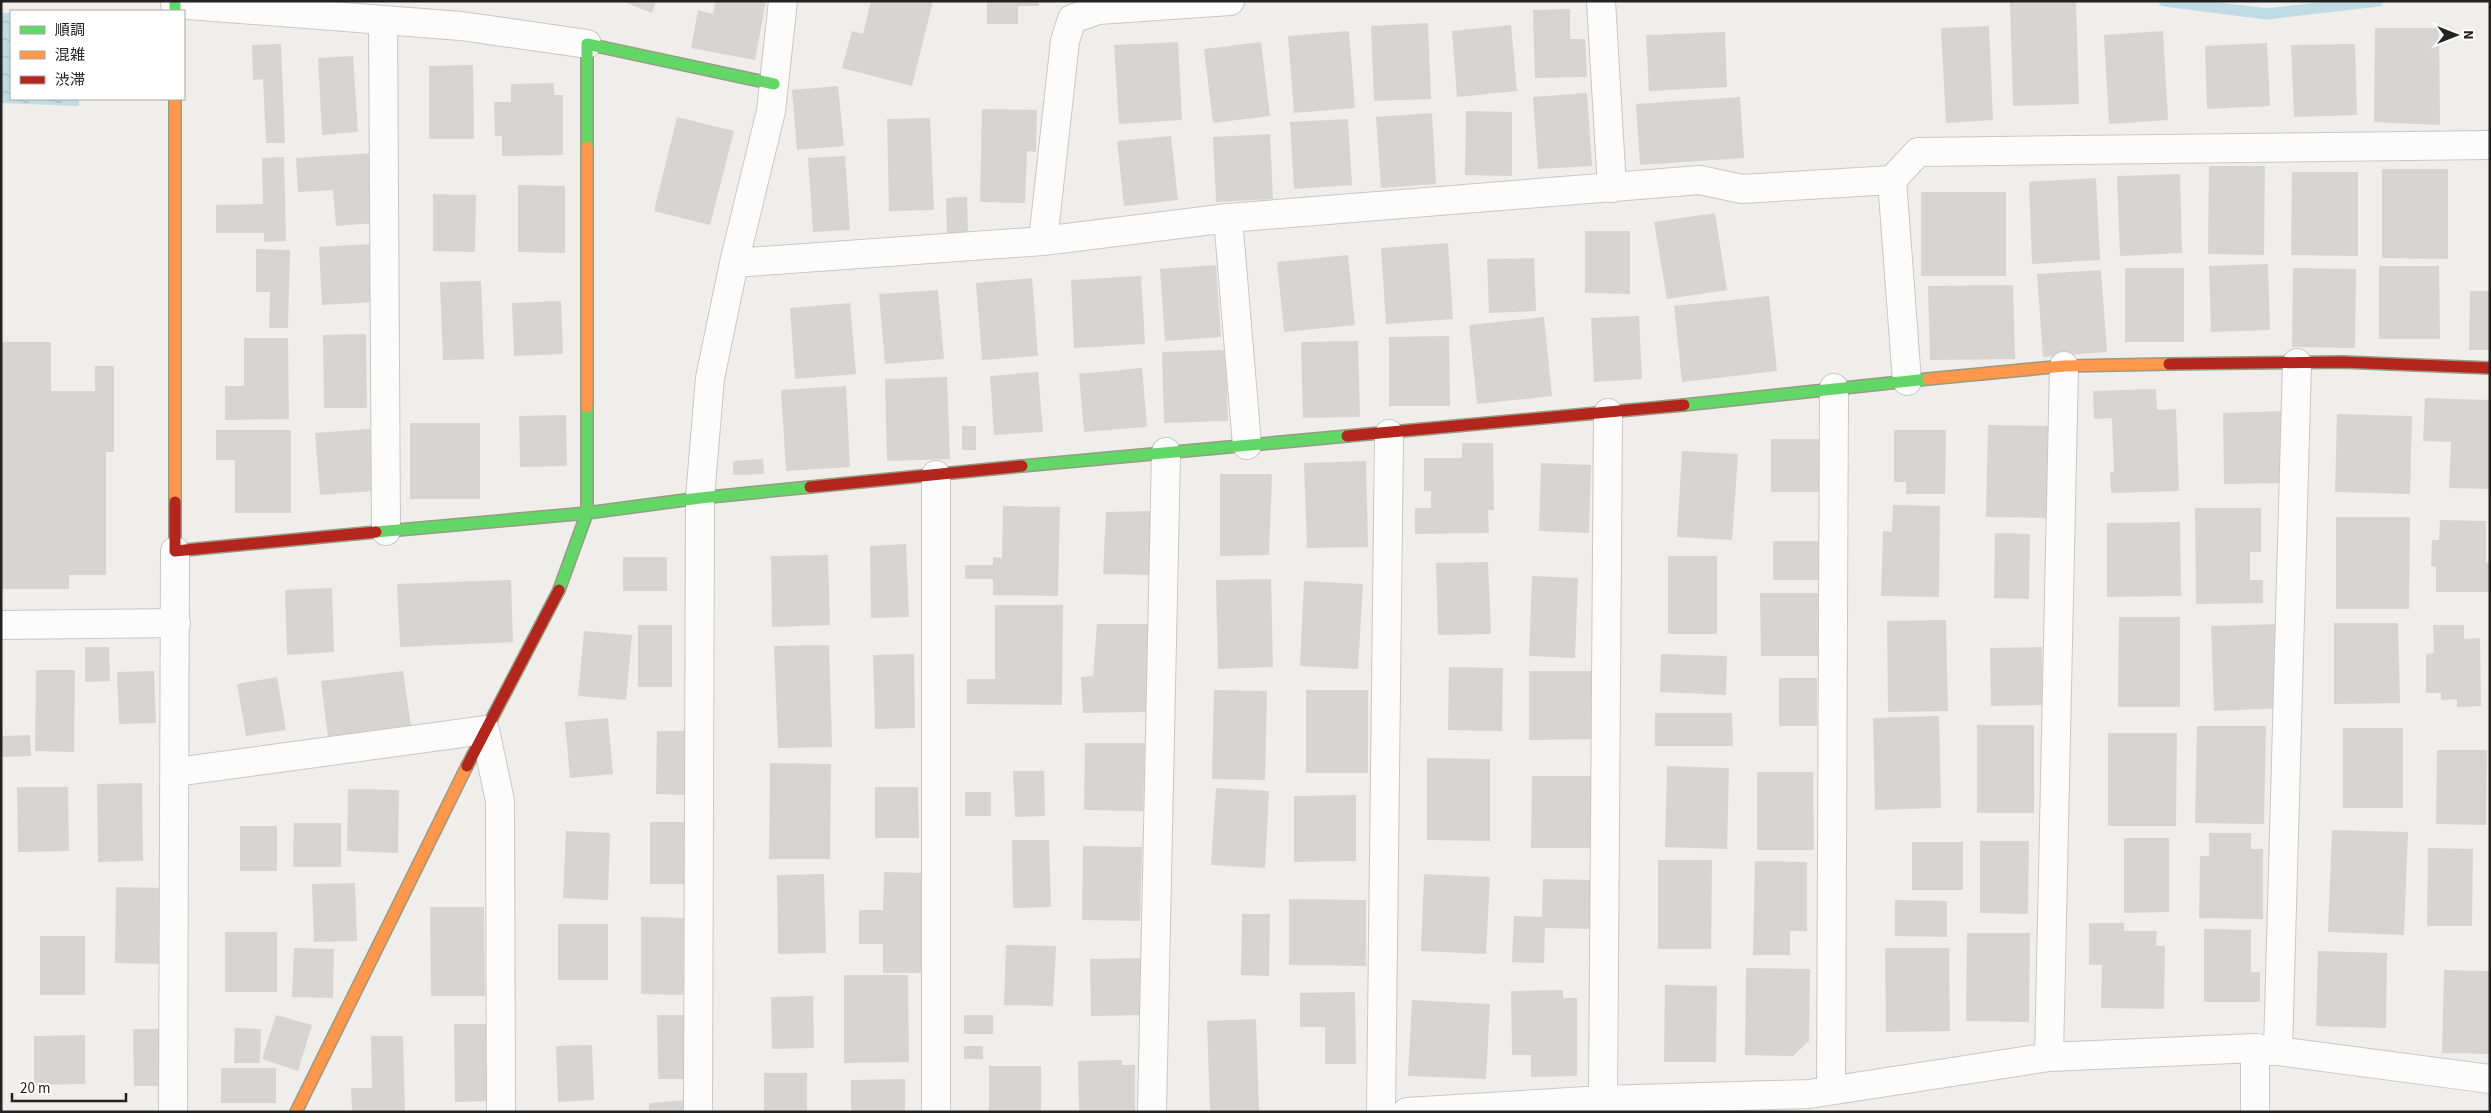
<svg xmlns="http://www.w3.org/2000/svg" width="2491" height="1113" font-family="'Source Sans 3','Noto Sans JP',sans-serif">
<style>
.water{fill:url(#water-ripples)}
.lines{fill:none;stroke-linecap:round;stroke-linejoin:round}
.stream{stroke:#bfdbe3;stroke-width:11}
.building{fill:#d7d4d2}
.street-casing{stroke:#c9c8c7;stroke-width:30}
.fast-casing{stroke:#999a82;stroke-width:14}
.slow-casing{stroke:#999a82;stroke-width:14}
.jam-casing{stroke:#999a82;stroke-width:14}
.street{stroke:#fdfcfc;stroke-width:28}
.fast{stroke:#63d668;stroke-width:11}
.slow{stroke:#ff974d;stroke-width:11}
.jam{stroke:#b3261e;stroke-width:11}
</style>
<defs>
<pattern id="water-ripples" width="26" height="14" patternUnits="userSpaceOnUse" patternTransform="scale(1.25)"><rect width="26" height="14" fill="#bfdbe3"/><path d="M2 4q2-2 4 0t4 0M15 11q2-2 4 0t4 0" fill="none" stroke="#a4bcc2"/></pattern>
</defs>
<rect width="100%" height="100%" fill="#f0eeeb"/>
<path class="water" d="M1,13H11V99H79V106L1,103Z"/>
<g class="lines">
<path class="stream" d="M2164,1L2266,14L2378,1"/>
</g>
<path class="building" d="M622,1H656L652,13Z
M715,1H766L755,60L691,48L698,10L713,14Z
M871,1H933L912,86L842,68L852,31L863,34Z
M987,1H1039V6H1018V24H987Z
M2010,1H2076L2079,104L2013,106Z
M1570,9V39H1585L1587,77L1535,78L1533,10Z
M1428,23L1431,99L1374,101L1371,26Z
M1511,25L1517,91L1457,97L1452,31Z
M1989,26L1993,120L1946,123L1941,28Z
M2375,28H2439L2440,125L2374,122Z
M1349,31L1355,108L1294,113L1288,36Z
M2163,31L2168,120L2109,124L2104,35Z
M1725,32L1727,87L1649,91L1646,35Z
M1178,42L1182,120L1119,124L1114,45Z
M1261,42L1270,116L1213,123L1204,49Z
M2267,43L2270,106L2207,109L2205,46Z
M281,44L285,143H266L263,79L253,80L252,45Z
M2355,44L2357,115L2294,117L2291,45Z
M353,56L358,132L322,135L318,58Z
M473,65L474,139H429V66Z
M554,83V95H563V155L502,156V136H495L494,102H511V84Z
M838,86L844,146L797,150L792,90Z
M1587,93L1592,166L1538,169L1533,97Z
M1740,97L1744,158L1640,165L1636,104Z
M982,109L1037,110L1036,152L1027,151L1025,203L980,202Z
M1466,111L1512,112V176L1465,175Z
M1432,113L1436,184L1381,188L1376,117Z
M677,117L734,131L710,225L654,211Z
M930,118L934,210L889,211L887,119Z
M1348,119L1352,185L1294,189L1290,122Z
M1270,134L1273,199L1216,202L1213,137Z
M1171,136L1178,200L1124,206L1117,141Z
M372,153L376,223L336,226L333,190L298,192L296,158Z
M845,156L850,230L813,232L808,158Z
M284,157L286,241L264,242V233H216V205L263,204L262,158Z
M2209,166H2265L2264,255L2208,254Z
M2382,169H2448V259L2382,258Z
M2292,172H2358V256L2291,255Z
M2180,174L2182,253L2120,256L2117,176Z
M2096,178L2100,260L2032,264L2029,182Z
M518,185L565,186V253L518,252Z
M1921,192H2006V276H1921Z
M433,194L476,195L475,252L433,251Z
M967,197L968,236L947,237L946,198Z
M1715,213L1727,290L1667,299L1654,222Z
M1585,231H1630V294L1585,293Z
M1448,243L1453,319L1386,324L1381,248Z
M372,244L376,302L322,305L319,247Z
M256,249L290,250L288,328H269L270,292H256Z
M1348,255L1355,325L1284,332L1277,262Z
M1534,258L1536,311L1489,313L1487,259Z
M2268,264L2270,330L2211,332L2209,266Z
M1216,265L1221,337L1165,341L1160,269Z
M2379,266H2439L2440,339H2379Z
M2125,268H2184V342H2125Z
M2293,268L2356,269L2355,348L2292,347Z
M2101,270L2107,352L2043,357L2037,274Z
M1141,276L1145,344L1074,348L1071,280Z
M1032,278L1038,356L982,360L976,283Z
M481,281L484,359L443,360L440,282Z
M2013,285L2015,359L1930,360L1928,286Z
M938,290L944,359L885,364L879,294Z
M2470,291H2490V350H2469Z
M1769,296L1777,371L1682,382L1674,306Z
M561,301L563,354L514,356L512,303Z
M850,303L856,374L795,379L790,308Z
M1639,316L1642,379L1594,382L1591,318Z
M1544,317L1552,396L1477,404L1469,325Z
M366,334L367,408H324L323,335Z
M1449,336L1450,406H1389V337Z
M244,338H288L289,419L225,420V386H244Z
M1358,341L1360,417L1303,418L1301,342Z
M1,342H51V391H95V366H114V452H106V575H69V589H1Z
M1226,350L1228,421L1164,423L1162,352Z
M1142,368L1147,427L1084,432L1079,374Z
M1038,372L1043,432L994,435L990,376Z
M947,377L950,459L887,461L885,379Z
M846,386L850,467L786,471L781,390Z
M2156,389L2157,410L2176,409L2179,491L2111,493L2110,472H2114L2112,418L2094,419L2093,391Z
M2425,398L2490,400V489L2449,488L2451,442L2423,441Z
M2284,411L2285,483L2224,484L2223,413Z
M2337,414L2412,416L2410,494L2335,492Z
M566,415L567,466L520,467L519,416Z
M410,423H480V499H410Z
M1988,425L2055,426L2053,518L1986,517Z
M962,426H976V450H962Z
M370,429L374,491L320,495L315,433Z
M216,430H291V513H235V460H216Z
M1894,430H1946L1945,494H1906V482H1894Z
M1771,439H1829L1828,492H1771Z
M1462,443H1493L1494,510H1488L1489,533L1415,534V508H1431V491H1424V458H1462Z
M1682,451L1738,454L1732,540L1677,537Z
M763,459L764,474L733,475V461Z
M1366,461L1368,547L1307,548L1304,463Z
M1541,463L1591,465L1589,533L1539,531Z
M1220,474H1272L1269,555L1220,556Z
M1893,505L1940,506L1939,597L1881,596L1883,531L1892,532Z
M1003,506L1060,507L1058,596L993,595V579H965V565H993V557L1002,558Z
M2195,508H2261V552H2250V580H2263V603L2196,604Z
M1151,511V575L1103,574L1106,512Z
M2336,517H2410L2409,609H2336Z
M2440,520L2486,521V563H2490L2489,592H2436V567L2431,566L2432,540H2439Z
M2180,522L2181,596L2107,597V523Z
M1995,533L2030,534L2029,599L1994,598Z
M1773,541H1824V580H1773Z
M906,544L909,617L871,618L870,546Z
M828,555L830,625L772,627L771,556Z
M1668,556H1717V634H1668Z
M623,557H667V591H623Z
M1488,562L1491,634L1438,635L1436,563Z
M1532,576L1578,578L1575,658L1529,656Z
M1271,579L1273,667L1218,669L1216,580Z
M511,580L513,642L400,647L397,584Z
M1304,581L1363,584L1358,669L1300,666Z
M332,588L334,652L287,655L285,590Z
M1760,593H1819V656H1761Z
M995,605H1063L1062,705L967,704V679H995Z
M2119,617H2180V707H2118Z
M1946,620L1948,711L1888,712L1887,621Z
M2334,623H2398L2400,703L2334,704Z
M1097,624H1150L1148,712L1083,713L1081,677L1093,676Z
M2285,624L2289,708L2214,711L2211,626Z
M638,625H672V687H638Z
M2433,625H2464V639L2480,638L2481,706L2457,707V699L2441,700V693H2426V654L2434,653Z
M584,631L632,635L626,700L578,696Z
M829,645L832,747L778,748L774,646Z
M85,647H109L110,681L85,682Z
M2042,647L2043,705L1991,706L1990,648Z
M914,654L915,728L875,729L873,655Z
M1661,654L1727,656L1726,695L1660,692Z
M1449,667L1503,668L1502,731L1448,730Z
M36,670H75L74,752L35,751Z
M154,671L156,723L119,724L117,672Z
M403,671L411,727L328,738L321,681Z
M1529,671H1598V739L1529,740Z
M277,677L286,730L246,736L237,684Z
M1779,678H1817V726H1779Z
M1214,690L1267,691L1265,780L1212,779Z
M1306,690H1368V773H1306Z
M1655,713H1732L1733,746H1655Z
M1939,716L1941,808L1875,810L1873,718Z
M608,718L613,774L570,778L565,722Z
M1977,725H2034V813H1977Z
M2197,726H2266L2264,824L2195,823Z
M2343,728H2403V808H2343Z
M657,731H691L689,795L656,794Z
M2108,733H2177L2176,826H2108Z
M30,735L31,756L3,757L2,736Z
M1085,743H1145L1143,811L1084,810Z
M2437,750H2487L2486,825L2436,824Z
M1427,758L1490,759V841L1427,840Z
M770,763L831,764L830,859H769Z
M1667,766L1729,768L1727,849L1665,847Z
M1013,771H1044L1045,816L1015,817Z
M1757,772H1813L1814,850H1757Z
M1532,776H1594V848H1531Z
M142,783L143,861L98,862L97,784Z
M17,787H68L69,851L18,852Z
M875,787H918L919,838H875Z
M1216,788L1269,791L1265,868L1211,865Z
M348,789L399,790L398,853L347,851Z
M965,792H991V816H965Z
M1356,795V861L1294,862V796Z
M650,822H688V884H650Z
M294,823H341V867H293Z
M240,826H277V871H240Z
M2332,830L2408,832L2404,935L2328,932Z
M566,831L610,833L608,900L563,898Z
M2209,833H2251V849H2263V919L2199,918L2200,856H2209Z
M2124,838H2169V912L2124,913Z
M1012,840H1049L1051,907L1013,908Z
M1980,841H2029L2028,914L1980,913Z
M1912,842H1963V890H1912Z
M1083,846L1142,847L1140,921L1082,920Z
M2428,848L2473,849L2472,926H2427Z
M1658,860H1712L1711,949H1658Z
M1755,861L1807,862V931H1790V955H1753Z
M884,872L926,873V973H883V944H859V910H883Z
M824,874L826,953L778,954L777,875Z
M1424,874L1490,877L1486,954L1421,951Z
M1543,879L1596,880L1595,929L1545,928L1544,963L1512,962L1514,916L1542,917Z
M355,883L357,941L314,942L312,884Z
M116,887L166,888V964L115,963Z
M1289,899L1366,900V966L1289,965Z
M1895,900L1947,901V937L1895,936Z
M430,907H484L485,996H431Z
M1242,914H1270L1269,976L1241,975Z
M641,917L690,918L689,995L641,994Z
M2089,923H2124V931H2157L2156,946H2165L2164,1009L2101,1008L2102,965H2089Z
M558,924H608V980H558Z
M2204,929L2251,930V972H2260V1002H2204Z
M225,932H277V992H225Z
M1967,933H2030L2029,1022L1966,1021Z
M40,936H85V995H40Z
M1006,945L1056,946L1053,1006L1004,1005Z
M294,948L334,949L333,998L292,997Z
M1885,948H1949L1950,1031L1886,1032Z
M2318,951L2387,953L2386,1028L2316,1026Z
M1145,958V1015L1091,1016L1090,959Z
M1746,968L1810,969L1809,1041L1793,1056L1745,1055Z
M2444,970L2490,971L2489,1054L2442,1053Z
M844,975H908L909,1062L844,1063Z
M1665,985L1717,986L1716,1062H1664Z
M1563,990V998H1577V1076L1531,1077V1055H1512L1511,991Z
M1355,992L1356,1064H1325V1027H1300V993Z
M813,996L814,1048L772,1049L771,997Z
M1412,1000L1490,1004L1486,1079L1408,1076Z
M276,1015L312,1025L298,1071L262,1059Z
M657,1015H692L693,1079H658Z
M964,1015H993V1034H964Z
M1256,1019L1259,1112H1210L1207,1021Z
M454,1024H490L491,1101L455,1102Z
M235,1028L261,1029L260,1063H234Z
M133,1029H161V1086H134Z
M85,1035V1084L34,1085V1036Z
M371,1036H403L405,1112H352L351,1088H372Z
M592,1045L594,1100L558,1102L556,1046Z
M964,1046H983V1059H964Z
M1122,1060V1065H1135V1112H1079L1078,1061Z
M989,1066H1041V1112H989Z
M221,1068H276V1103H221Z
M764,1073H807V1112H764Z
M905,1079V1112H851V1080Z
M689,1100V1112H649V1103Z"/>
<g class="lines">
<defs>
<path id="street" d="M1601,1L1612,188
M175,4L461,26L587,44
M383,22L386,531
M1228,218L1247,445
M1043,241L1065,41L1072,19L1098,10L1230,1
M734,263L1043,241L1228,218L1700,180L1742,189L1892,180
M1907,381L1892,180L1918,152L2490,145
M1,625L176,623
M176,772L485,730L500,801L501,1112
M2255,1048V1112
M2278,1050L2297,363
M2049,1057L2064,366
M1831,1090L1834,388
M1603,1100L1608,413
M173,1112L175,551
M698,1112L700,498L710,378L734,263L771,111L783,1
M936,1112V475
M1152,1112L1166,452
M1381,1112L1389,434
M1407,1112L1603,1100L1809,1094L2049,1057L2255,1048L2490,1079"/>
<path id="fast" d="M175,1V11
M587,147V44L774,84
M1684,405L1928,379
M1022,466L1347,436
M376,532L587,513L700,498L810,487
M559,590L587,513V407"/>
<path id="slow" d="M175,99V502
M587,147V407
M1928,379L2064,366L2169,364
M296,1112L467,766"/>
<path id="jam" d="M2169,364L2342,362L2490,368
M1347,436L1684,405
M810,487L1022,466
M175,502V551L376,532
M467,766L559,590"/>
</defs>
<use href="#street" class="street-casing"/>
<use href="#fast" class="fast-casing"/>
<use href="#slow" class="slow-casing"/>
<use href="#jam" class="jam-casing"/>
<use href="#street" class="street"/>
<use href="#fast" class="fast"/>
<use href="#slow" class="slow"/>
<use href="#jam" class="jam"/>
</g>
<rect width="2491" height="1113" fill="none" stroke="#222222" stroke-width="5"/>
<rect x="10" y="10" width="175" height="90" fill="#ffffff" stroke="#a7a7a7"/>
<rect x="20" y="26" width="25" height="8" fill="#63d668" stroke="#a7a7a7"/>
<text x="55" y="35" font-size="15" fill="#222222">順調</text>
<rect x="20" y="51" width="25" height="8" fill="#ff974d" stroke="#a7a7a7"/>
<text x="55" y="60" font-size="15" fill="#222222">混雑</text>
<rect x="20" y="76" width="25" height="8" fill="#b3261e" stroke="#a7a7a7"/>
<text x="55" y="85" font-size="15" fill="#222222">渋滞</text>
<g transform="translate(2456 35) rotate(90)" stroke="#ffffff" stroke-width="4" paint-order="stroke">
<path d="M0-4L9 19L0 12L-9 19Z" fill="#222222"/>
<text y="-8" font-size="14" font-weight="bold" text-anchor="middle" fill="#222222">N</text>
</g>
<path d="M12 1093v8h114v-8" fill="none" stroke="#222222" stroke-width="2.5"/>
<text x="20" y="1093" font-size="15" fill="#222222" stroke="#ffffff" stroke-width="4" paint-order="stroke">20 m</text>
</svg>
